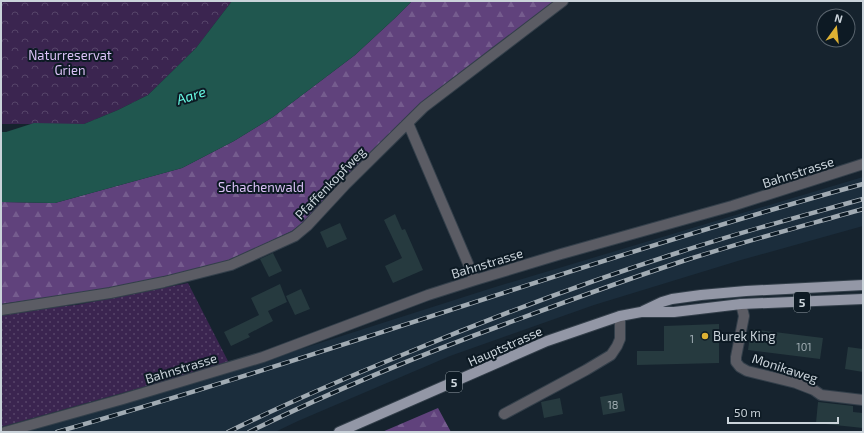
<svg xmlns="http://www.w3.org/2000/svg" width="864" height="433" font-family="'Exo 2',sans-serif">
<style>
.built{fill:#1b2d3c}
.grass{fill:url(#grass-dots)}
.forest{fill:url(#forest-firs)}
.park{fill:url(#park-crowns)}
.water{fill:#20574f}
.building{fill:#263a3f}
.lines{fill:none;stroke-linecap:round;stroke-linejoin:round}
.minor-casing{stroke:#333f4a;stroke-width:12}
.major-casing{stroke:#333f4a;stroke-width:12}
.minor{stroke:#5b5c64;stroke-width:10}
.major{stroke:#9397a6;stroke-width:10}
.rail-casing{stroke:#a1abb3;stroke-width:4.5}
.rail{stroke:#0d1a24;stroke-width:3;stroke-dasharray:9;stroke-linecap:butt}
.poi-dot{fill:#ddb133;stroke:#0d1a24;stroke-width:1.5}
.labels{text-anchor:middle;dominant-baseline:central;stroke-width:4;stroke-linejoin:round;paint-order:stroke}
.number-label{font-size:11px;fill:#a1adb3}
.shield{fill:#0d1a24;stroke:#919ca3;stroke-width:1}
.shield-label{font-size:12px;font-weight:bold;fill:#cad3da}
.park-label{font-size:13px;fill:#dbc2f7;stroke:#0d1a24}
.street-label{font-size:13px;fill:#cad3da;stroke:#0d1a24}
.poi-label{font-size:13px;fill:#cad3da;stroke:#0d1a24;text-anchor:start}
.water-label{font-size:14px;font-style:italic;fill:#67f9e3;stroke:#0d1a24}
</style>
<defs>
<pattern id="grass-dots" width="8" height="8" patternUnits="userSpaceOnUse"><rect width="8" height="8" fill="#3b2550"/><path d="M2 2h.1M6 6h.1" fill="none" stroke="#564469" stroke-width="1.8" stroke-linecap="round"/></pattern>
<pattern id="forest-firs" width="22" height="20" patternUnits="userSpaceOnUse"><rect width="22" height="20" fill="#60427c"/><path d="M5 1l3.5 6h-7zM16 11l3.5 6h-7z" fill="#755c8e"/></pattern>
<pattern id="park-crowns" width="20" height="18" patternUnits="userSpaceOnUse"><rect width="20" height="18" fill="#3b2550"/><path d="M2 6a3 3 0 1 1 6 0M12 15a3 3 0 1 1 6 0" fill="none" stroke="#564469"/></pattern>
</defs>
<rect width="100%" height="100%" fill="#16232e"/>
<path class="built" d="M863,177V226L741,260L594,305L450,356L298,421L275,432H24L198,382L492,288Z"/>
<path class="grass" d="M188,283L229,363L1,427V312L76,305Z"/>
<path class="forest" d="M412,1H563L408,123L335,188L308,219L292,231L233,259L192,272L104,290L1,304V202L55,203L182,168L234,141L273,117L355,55L395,18Z
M438,408L451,432H382Z"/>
<path class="park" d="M1,1H232L196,48L148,95L118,110L84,124H1Z"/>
<path class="water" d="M232,1H412L395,18L355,55L273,117L234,141L182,168L55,203L1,202V132H6L34,123L84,124L118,110L148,95L196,48Z"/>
<path class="building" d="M395,214L402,230L405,229L423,270L393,283L385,266L402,258L384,220Z
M340,223L347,239L327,248L320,232Z
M273,253L282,271L269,277L260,259Z
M280,284L287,302L268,311L273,321L248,334L250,337L231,346L224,332L259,315L251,298Z
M301,289L310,309L295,315L286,296Z
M719,324V363L637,365V351H664V326Z
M751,329L823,338L820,359L748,350Z
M848,347L863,349V372L845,369Z
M622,393L625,411L603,415L600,397Z
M560,398L563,414L544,418L541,402Z
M818,402L853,406V412L863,413V428L816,423Z"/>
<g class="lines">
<defs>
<path id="minor" d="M408,123L475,280
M741,304L744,316L736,357V362L740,367L747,371L796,383L814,390L821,395L863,400
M1,310L110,293L164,282L231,265L295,236L307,226L345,185L424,107L563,1
M504,414L586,370L611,355L617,346L620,339V316
M5,432L123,399L263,357L428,295L475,280L561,254L732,206L863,164"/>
<path id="major" d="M643,311L662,302L672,299L701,295L746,291L863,285
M339,432L547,341L620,316L641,312H674L741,304L863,299"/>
</defs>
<use href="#minor" class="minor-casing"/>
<use href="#major" class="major-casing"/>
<use href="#minor" class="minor"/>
<use href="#major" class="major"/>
<defs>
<path id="rail" d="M57,432C328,355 592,258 863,184
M228,432C285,404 343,379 402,355C493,317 586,282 680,252C740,232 802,216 863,199
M249,432C336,389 427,352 519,319C573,299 628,279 683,261C742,242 803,226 863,209"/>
</defs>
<use href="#rail" class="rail-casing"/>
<use href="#rail" class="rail"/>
</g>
<circle class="poi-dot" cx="705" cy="336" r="4"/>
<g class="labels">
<g class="number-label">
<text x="692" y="338">1</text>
<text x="804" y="346">101</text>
<text x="613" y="404">18</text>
</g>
<g class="shield">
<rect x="794" y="292" width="16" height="20" rx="3"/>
<rect x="446" y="372" width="16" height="20" rx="3"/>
</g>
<g class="shield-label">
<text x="802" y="302">5</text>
<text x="454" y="382">5</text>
</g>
<g class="park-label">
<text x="70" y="55">Naturreservat<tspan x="70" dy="15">Grien</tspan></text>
<text x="261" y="187">Schachenwald</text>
</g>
<g class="street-label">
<text transform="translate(798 172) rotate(-18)">Bahnstrasse</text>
<text transform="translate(330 183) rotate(-46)">Pfaffenkopfweg</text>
<text transform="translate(487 263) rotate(-17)">Bahnstrasse</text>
<text transform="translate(505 346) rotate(-24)">Hauptstrasse</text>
<text transform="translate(181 368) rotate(-17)">Bahnstrasse</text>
<text transform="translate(785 368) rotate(18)">Monikaweg</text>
</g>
<g class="poi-label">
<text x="713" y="336">Burek King</text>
</g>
<g class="water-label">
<text transform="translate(191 95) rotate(-18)">Aare</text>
</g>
</g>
<rect width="864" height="433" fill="none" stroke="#cad3da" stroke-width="4"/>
<g transform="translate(836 28) rotate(15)"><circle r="19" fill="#0d1a24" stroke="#59646d"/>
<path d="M0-3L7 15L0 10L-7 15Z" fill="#ddb133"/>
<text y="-6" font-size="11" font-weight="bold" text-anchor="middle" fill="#cad3da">N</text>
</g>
<path d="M728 417v6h110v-6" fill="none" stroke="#cad3da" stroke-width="2"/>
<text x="734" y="417" font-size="12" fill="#cad3da" stroke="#0d1a24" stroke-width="3" paint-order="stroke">50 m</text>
</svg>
